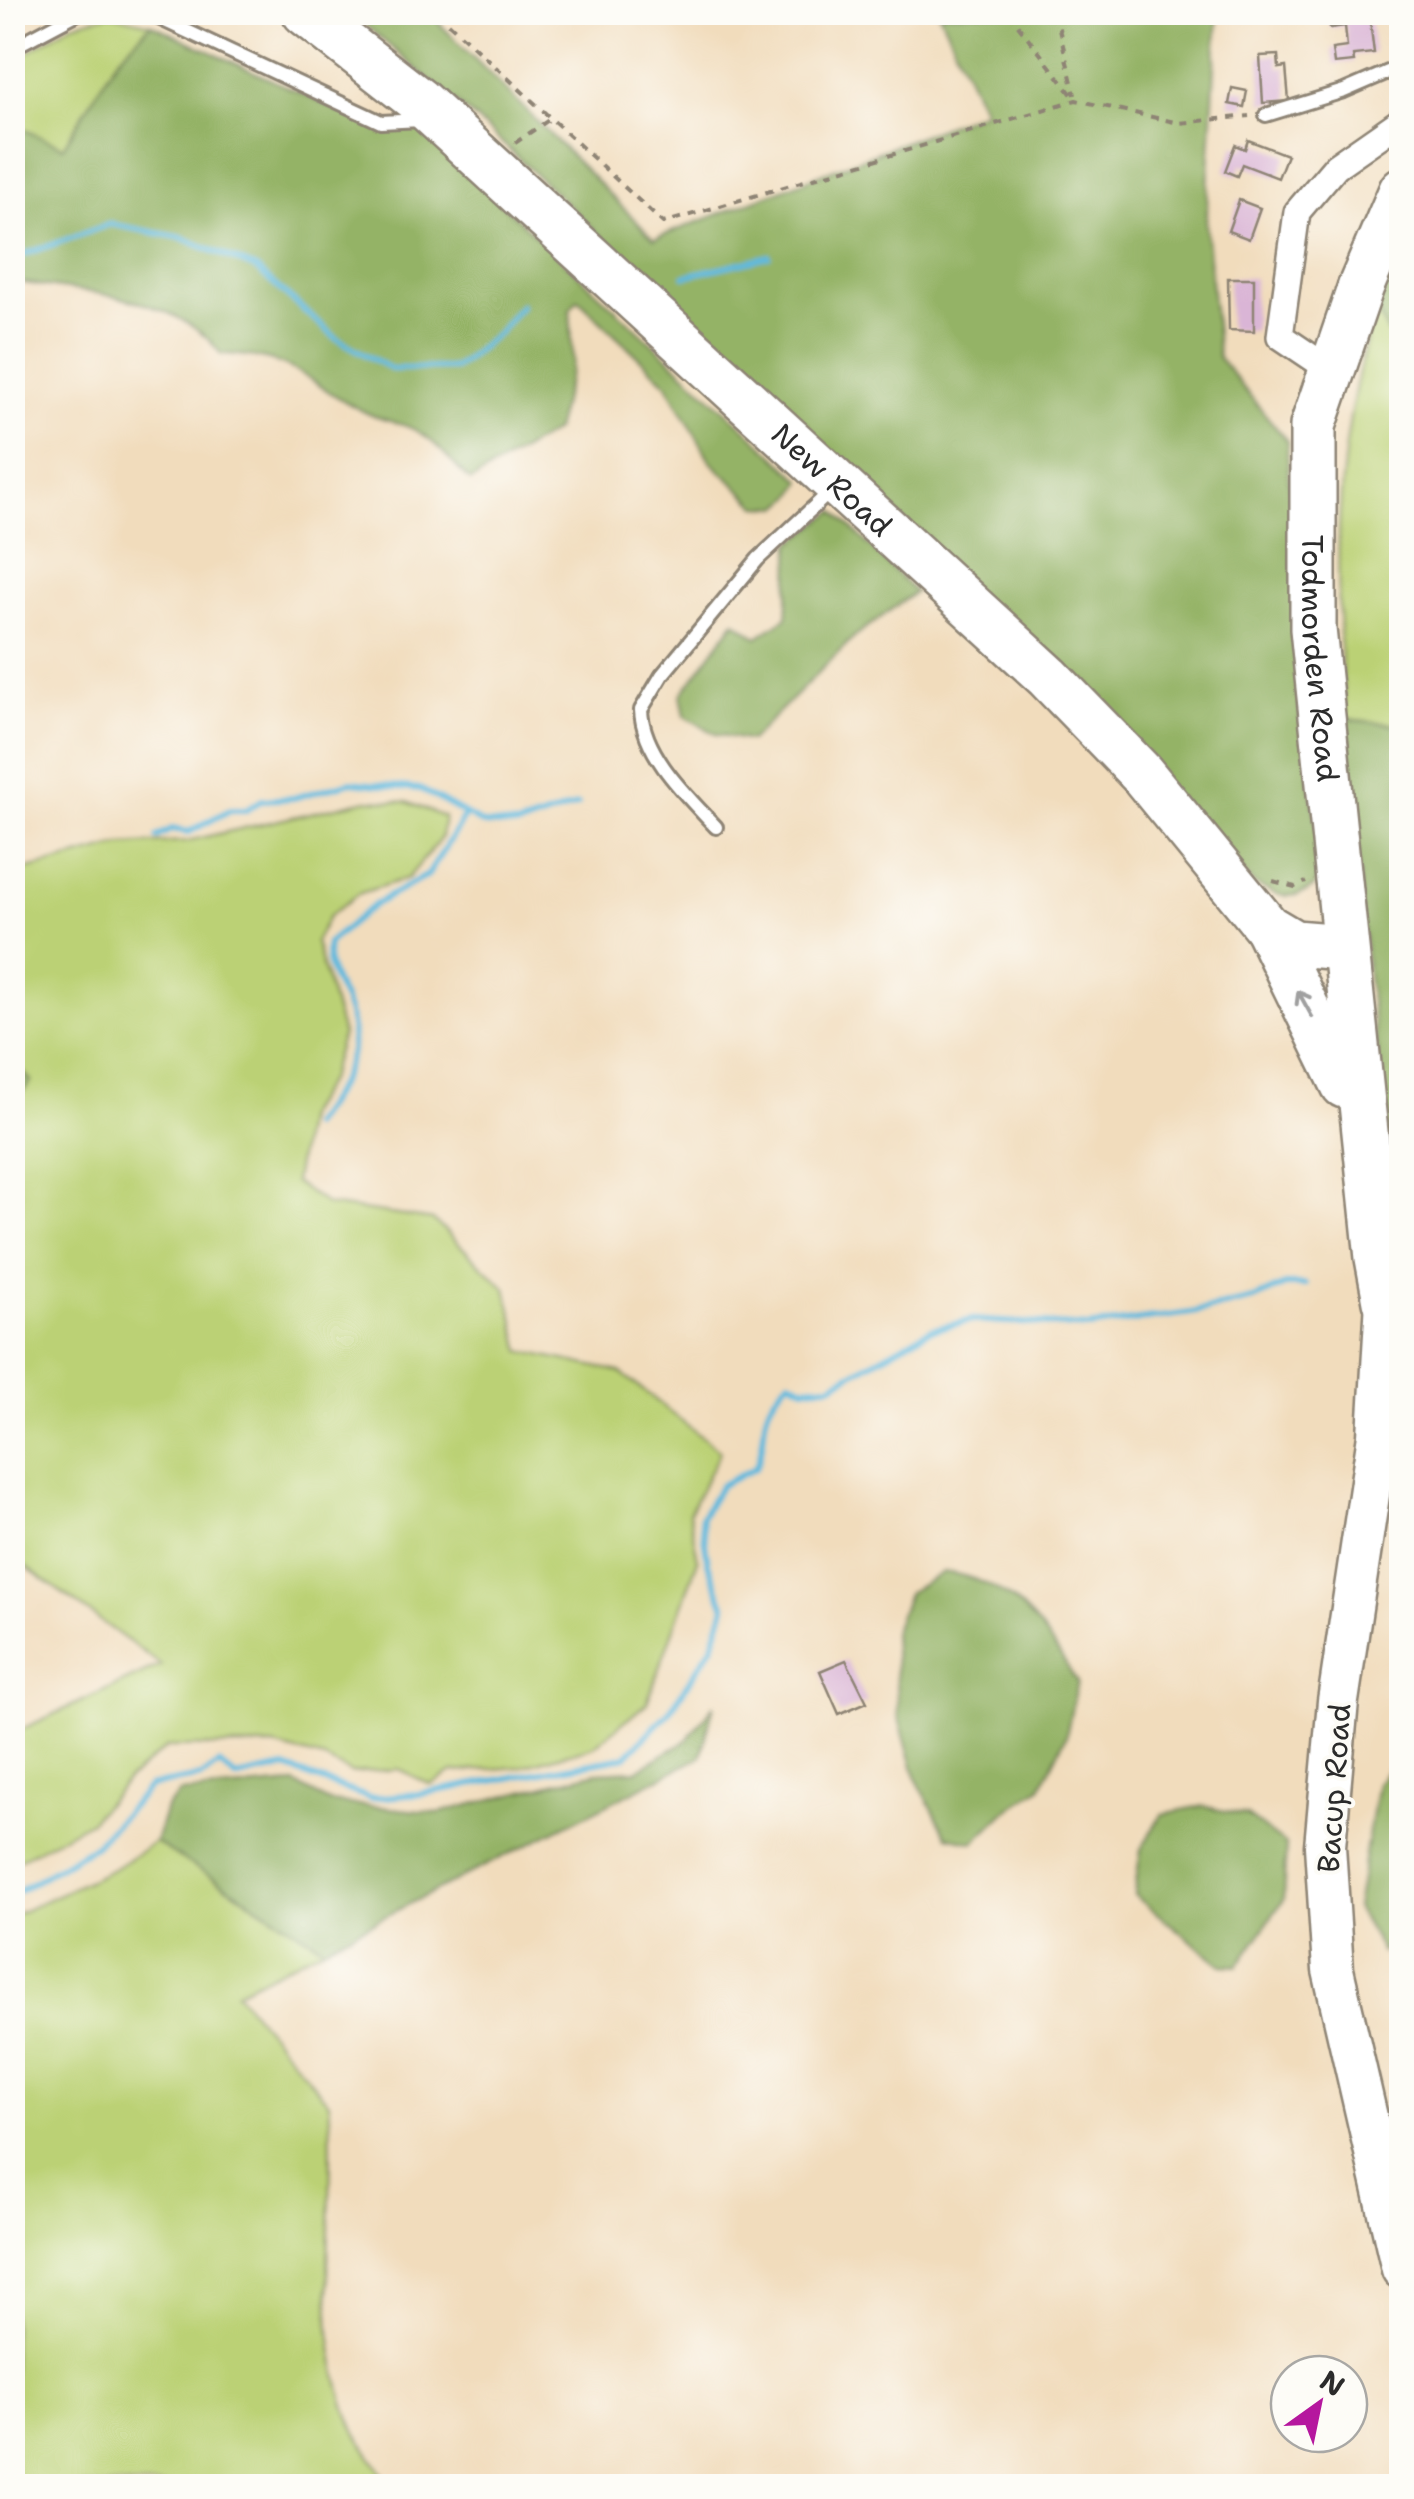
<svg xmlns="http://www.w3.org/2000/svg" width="1414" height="2499" font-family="'Shantell Sans',sans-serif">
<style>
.green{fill:#bbd175;stroke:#737e50;stroke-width:2.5}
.forest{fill:#94b366;stroke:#606f48;stroke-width:2.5}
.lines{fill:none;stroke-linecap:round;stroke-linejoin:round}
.stream{stroke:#60b9dd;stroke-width:6}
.building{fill:#dab5d6}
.lane-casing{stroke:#8e8474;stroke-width:18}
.street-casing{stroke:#8e8474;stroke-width:30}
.primary-casing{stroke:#8e8474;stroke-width:45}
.highway-casing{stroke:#8e8474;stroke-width:50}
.path{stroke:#8e8474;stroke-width:4;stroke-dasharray:8 8;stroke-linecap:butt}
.lane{stroke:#fff;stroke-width:12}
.street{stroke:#fff;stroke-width:25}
.primary{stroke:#fff;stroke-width:40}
.highway{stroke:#fff;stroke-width:45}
.oneway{stroke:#a0a0a0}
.labels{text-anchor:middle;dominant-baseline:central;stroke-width:8;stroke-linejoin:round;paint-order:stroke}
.street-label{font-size:30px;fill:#2b2b2b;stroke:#fdfcf7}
</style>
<rect width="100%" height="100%" fill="#fdfcf7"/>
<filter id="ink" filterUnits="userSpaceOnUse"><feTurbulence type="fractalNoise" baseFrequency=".01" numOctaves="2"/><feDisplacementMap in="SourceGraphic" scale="20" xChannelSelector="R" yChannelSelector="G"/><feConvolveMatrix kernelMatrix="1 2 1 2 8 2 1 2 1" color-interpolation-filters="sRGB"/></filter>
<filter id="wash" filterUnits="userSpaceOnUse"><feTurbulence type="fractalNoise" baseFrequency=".0048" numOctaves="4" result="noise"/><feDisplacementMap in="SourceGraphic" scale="40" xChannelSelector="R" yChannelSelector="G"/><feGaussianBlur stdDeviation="2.25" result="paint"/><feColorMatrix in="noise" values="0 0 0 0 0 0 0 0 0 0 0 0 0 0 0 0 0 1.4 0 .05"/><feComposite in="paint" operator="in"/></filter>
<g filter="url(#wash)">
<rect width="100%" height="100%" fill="#f1dcbc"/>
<path class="green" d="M110,14L151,24L117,59L63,148L24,130L13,118V62L72,24Z
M1401,243V725L1346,719C1330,556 1334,395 1401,243Z
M367,800L407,802L444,817L441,838L408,878L358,894L329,916L315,942L342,1034L329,1079L305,1116L294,1182L327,1205L433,1220L506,1288L521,1351L620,1372L720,1451L689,1513L698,1560L647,1703L594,1746L520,1767L453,1772L431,1785L399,1769L351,1773L324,1759L274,1746L167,1747L126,1781L90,1821L13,1863V1733L161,1665L13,1557L12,1104L31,1081L13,1060V873L120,845L187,841Z
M155,1842L324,1947L236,1992L329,2103C338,2212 309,2324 354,2429C363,2449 380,2468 392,2486H13L12,1916L115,1868Z"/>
<path class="forest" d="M351,13H429L654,239L984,111L939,13H1218L1206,225L1218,357L1287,441L1300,709L1322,861L1314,887C1289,902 1278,897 1253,883L889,506L486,128Z
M151,24L378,129H420L802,481L794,495L780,507L758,506L711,462L666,383L578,299L570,309L573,361L555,431L471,481C455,468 443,449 426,437C408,423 390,423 369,414C304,384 302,356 221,354C175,292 83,294 13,281L12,118L25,130L63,147L117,59Z
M1401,243V358L1374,306Z
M835,511L915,592L854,637L750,741L716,734L685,716L681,695L735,621L757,637L787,617L791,543Z
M1346,719L1401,725V1257L1367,969Z
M13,1066L31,1081L13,1104Z
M943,1572C1014,1581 1041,1626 1077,1682L1066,1736L1041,1787L1006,1811L974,1842L947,1836L917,1780L898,1715L893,1633L908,1593Z
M714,1704L701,1757L324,1947L155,1842L166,1808L180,1793L295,1784L329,1802L439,1813L597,1772L637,1770L687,1740Z
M1401,1755V1929L1382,1952L1356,1908L1377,1783Z
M1202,1806L1247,1816L1286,1845L1283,1900L1238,1966L1222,1965L1134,1895L1141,1849L1162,1814Z"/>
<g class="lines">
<path class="stream" d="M12,259L110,224L183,238L256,269L336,338L391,369L455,368L498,333L521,305
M685,276L769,256
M157,837L172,829L189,832L230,810H246L262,800L293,798L351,782L420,789L483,824L518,826L578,805
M311,1126C334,1095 361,1059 350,1017C343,989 323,974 328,943L375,904L428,875L465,815
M12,1895L94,1846L150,1786L202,1777L219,1764L236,1778L285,1768L370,1798L420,1794L625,1757L669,1712L713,1645L725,1607L708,1563L701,1517L721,1485L755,1468C773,1428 751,1416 790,1380L804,1387L831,1385L930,1330L972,1320L1088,1327L1191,1313L1254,1299L1285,1285H1305"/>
</g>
<g id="blocks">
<path class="building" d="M1328,12H1369L1374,53L1353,55L1354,62L1334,64L1332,49L1347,47L1345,26L1330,28Z
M1278,55L1279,68L1286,67L1289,101L1263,103L1260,56Z
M1232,88L1247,91L1244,107L1229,104Z
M1248,140L1287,155L1278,178L1242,164L1237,176L1225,171L1235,145L1245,149Z
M1239,200L1260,208L1249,239L1228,231Z
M1228,278H1254V331L1229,330Z
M846,1660L867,1702L839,1714L820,1671Z"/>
</g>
</g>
<g filter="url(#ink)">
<use href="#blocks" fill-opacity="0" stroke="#8e8474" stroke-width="2.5"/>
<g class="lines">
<defs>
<path id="lane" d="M146,12L381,122L421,120
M12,48L80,12
M1266,115L1344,91L1402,66
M716,827C687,796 643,755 641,710L662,675L758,559L832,490"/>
<path id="street" d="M1332,371L1280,336L1297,212L1336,166L1402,120"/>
<path id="primary" d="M1386,1301L1378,1435L1338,1701L1325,1846L1333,1970L1402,2269"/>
<g id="highway">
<path id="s1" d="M305,12L419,101L1048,677L1142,774L1267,927L1294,943L1343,947"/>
<path id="s2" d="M1402,190L1361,286L1313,426V629L1378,1258L1386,1301L1402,1327"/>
<path d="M1267,927L1344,1085"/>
</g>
</defs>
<use href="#lane" class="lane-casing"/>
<use href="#street" class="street-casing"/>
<use href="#primary" class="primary-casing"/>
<use href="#highway" class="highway-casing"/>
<path class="path" d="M437,12L663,223L1076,100L1179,123L1249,116
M1008,12L1076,100
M1055,12L1075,95
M515,143L553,117
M1273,881L1295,887L1306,882"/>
<use href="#lane" class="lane"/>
<use href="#street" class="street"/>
<use href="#primary" class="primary"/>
<use href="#highway" class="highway"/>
</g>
<defs><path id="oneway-shaft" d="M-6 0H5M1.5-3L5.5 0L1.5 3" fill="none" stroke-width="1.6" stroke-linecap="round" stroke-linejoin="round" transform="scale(2.5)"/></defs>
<use class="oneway" href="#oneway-shaft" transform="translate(1305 1004) rotate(-119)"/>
</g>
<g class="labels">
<g class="street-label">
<text stroke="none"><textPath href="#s1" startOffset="705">New Road</textPath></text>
<text stroke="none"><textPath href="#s2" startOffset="485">Todmorden Road</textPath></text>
<text transform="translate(1334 1788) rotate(-86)">Bacup Road</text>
</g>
</g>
<rect width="1414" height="2499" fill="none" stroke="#fdfcf7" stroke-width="50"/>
<g transform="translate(1319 2404) rotate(33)"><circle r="48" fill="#fdfcf7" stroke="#a9a8a5" stroke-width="2.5"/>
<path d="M0-8L18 38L0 25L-18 38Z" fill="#b5179e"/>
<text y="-15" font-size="28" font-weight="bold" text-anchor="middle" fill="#2b2b2b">N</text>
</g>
</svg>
